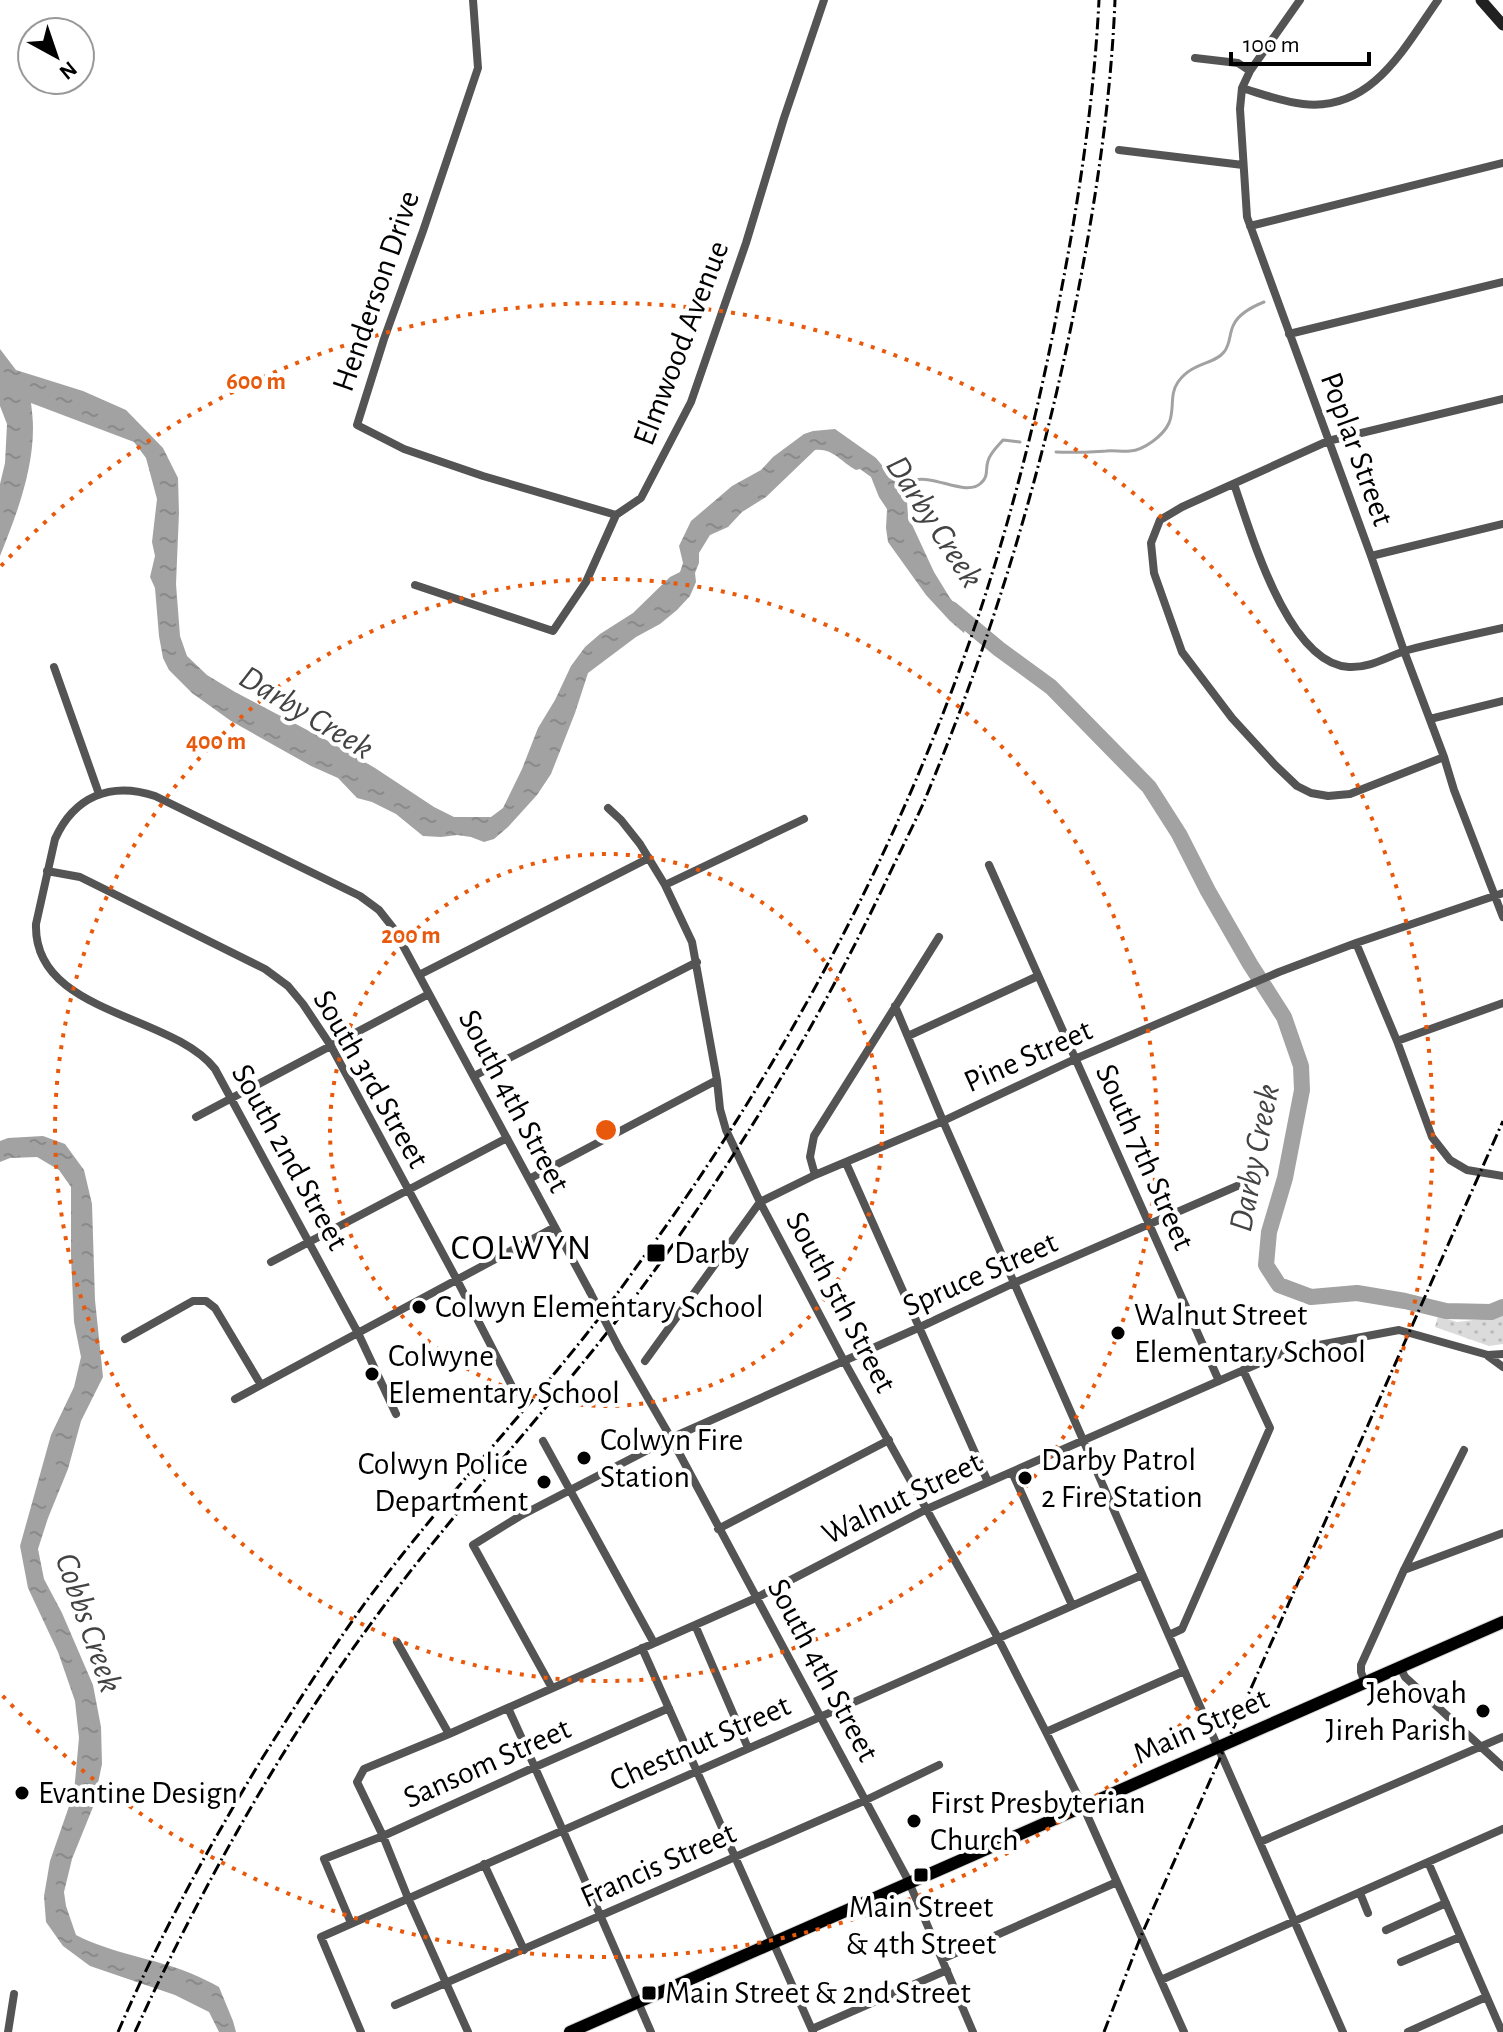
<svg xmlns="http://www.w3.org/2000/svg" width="1503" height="2032" font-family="'Alegreya Sans',sans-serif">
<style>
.grass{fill:url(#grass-dots)}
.water{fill:url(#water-ripples)}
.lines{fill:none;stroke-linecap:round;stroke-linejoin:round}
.stream{stroke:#a2a2a2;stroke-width:3}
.river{stroke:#a2a2a2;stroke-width:16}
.primary-casing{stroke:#dbdbdb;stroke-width:14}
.street{stroke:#545454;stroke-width:8}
.secondary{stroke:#212121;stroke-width:11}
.primary{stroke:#000;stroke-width:12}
.tram{stroke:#000;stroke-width:2}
.rail{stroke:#000;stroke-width:3;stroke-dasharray:12 4 2 4;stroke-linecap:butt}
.street-bridge{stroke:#545454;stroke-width:8}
.ring{fill:none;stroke:#e8590c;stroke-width:4;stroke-dasharray:4 8}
.poi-dot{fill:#000;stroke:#fff;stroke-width:3}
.labels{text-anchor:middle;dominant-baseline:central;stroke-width:8;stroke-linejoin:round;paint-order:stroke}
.street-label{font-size:32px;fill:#000;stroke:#fff}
.poi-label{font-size:32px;fill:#000;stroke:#fff;text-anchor:start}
.water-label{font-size:34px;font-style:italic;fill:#434343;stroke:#fff}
.quarter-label{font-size:36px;letter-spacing:2px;fill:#000;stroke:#fff}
.centre{fill:#e8590c;stroke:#fff;stroke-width:4}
.ring-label{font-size:24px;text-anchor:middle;font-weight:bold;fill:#e8590c;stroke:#fff;stroke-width:8;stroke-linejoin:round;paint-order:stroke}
</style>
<defs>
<pattern id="grass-dots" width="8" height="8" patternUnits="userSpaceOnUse" patternTransform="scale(2)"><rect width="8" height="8" fill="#dbdbdb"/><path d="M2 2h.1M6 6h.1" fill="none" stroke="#bababa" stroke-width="1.8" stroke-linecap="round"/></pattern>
<pattern id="water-ripples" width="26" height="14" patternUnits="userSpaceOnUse" patternTransform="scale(2)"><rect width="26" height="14" fill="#a2a2a2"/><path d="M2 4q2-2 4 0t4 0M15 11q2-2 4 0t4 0" fill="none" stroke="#8a8a8a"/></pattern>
</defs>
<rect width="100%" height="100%" fill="#fff"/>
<path class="grass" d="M1503,1313V1344L1489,1346L1435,1327L1438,1316L1457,1322L1491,1318Z"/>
<path class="water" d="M0,349L16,370L83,391L126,410L163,448L178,478L179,513L176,584L180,636L187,656L207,675L235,692L330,742L375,768L434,807L454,817H491L503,808L522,769L538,728L555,700L571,666L585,647L600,634L633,613L670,577L680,572L683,563L679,546L691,521L732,486L761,470L773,457L804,434L813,431L835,429L876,458L904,492L903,496L907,501L908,516L934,572L950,598L968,619L964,633L950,621L926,595L888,542L886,528L887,509L879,497L871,477L860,469L856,470C841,462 833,448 815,450L766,497L742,512L728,527L710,535L699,553V563L695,573L696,582L690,596L677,610L660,624L636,637L588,673L575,713L551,774L537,795L508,827L494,839L484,842L471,837L457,835L441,837L423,836L396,814L372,802L357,798L338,778L311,766L231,721L192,693L169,670L163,658L159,636L155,588L150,577L155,556L152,542L157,499L146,458L134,442L31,403C32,411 33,420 33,428C33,472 16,516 0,556V484L5,463L7,424L0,406Z
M43,1136L65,1144L84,1170L92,1204L95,1300L103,1377L81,1421L68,1469L48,1518L38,1549L44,1579L62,1613L93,1685L101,1727L102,1764L93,1807L72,1859L64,1892L66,1906L76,1935C113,1954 153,1958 190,1973C200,1977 210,1982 219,1987L233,2021L236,2032H219L209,2012L175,1995L90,1966L63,1946L46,1922L44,1896L50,1861L74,1792L79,1738L75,1701L58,1652L28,1588L20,1546L51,1435L74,1387L81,1357L74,1322L71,1256V1187L59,1170L37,1157L10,1158L0,1162V1141L8,1138Z"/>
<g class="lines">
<path class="stream" d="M1056,452C1074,453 1089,452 1106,451C1114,450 1122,452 1130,451C1144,450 1163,436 1169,423C1175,409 1169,395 1178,382C1192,362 1214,365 1224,352C1231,344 1229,332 1234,324C1239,314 1254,306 1264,302
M898,489C903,486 909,482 915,480C935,475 967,497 981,483C989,476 985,470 988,461C990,453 998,446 1003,440L1020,442"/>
<path class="river" d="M951,609L999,649L1051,687L1149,787L1179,834L1208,891L1250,964L1284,1017L1301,1066L1302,1090L1285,1178L1269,1232L1266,1265L1279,1285L1311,1297L1357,1293L1405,1301L1446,1311L1491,1312L1503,1307"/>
<defs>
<path id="primary" d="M570,2032L1503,1622"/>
</defs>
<use href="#primary" class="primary-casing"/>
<path class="street" d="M473,0L478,68L423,231L384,339L357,425L404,449L483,476L616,515
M1300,0L1250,71L1242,88L1240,109L1247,217L1371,556L1404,651L1444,757L1454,790L1503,917
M1195,58L1238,63L1250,71
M1242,88C1262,94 1283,102 1303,104C1372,112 1404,48 1438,0
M1119,150L1243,165
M1250,226L1503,163
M1289,334L1503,282
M1234,484C1251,533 1288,664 1349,667C1371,668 1388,656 1408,650C1439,642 1471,635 1503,628
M1371,556L1503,524
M415,585L553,631L586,582L616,515L641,498L691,402L746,243L784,118L824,0
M54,667L99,794
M1430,719L1503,701
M1444,757L1350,794L1328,796L1311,793L1297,786L1275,765L1232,718L1182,652L1154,573L1151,543L1160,520L1182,507L1328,441L1503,399
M608,808L621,820L640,844L665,885L692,942L717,1080L720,1109L726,1130L760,1202L844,1361L998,1638L1046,1732L1083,1806L1184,2032
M989,865L1219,1381
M47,871L80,877L265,969L288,986L303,1004L331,1046L457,1280L515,1392
M665,885L804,819
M1356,943L1397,1041L1432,1137L1450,1160L1467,1170L1503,1176
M419,975L649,858
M895,1006L943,1121L1343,2032
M908,1036L1038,976
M1397,1041L1503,1003
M474,1076L697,962
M196,1117L429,994
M846,1163L988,1482
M815,1175L810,1157L814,1136L939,937
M529,1179L717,1080
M271,1262L507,1138
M125,1339L193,1301H206L215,1308L261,1385
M619,1348L671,1438L908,1880L973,2032
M1488,1356L1503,1367
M645,1361L760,1202L815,1175L943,1121L1075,1059L1279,972L1356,943L1503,893
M235,1399L555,1227
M396,1414L358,1333L215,1069C171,1013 33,1014 36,924L55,839C74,797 110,781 155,796L360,896L379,910L394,929L590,1292
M543,1441L654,1643
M1012,1472L1072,1605
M718,1529L889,1440
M1404,1570L1503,1533
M695,1625L748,1748
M1169,1635L1182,1629L1270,1428L1243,1370
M397,1642L449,1734
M642,1648L813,2032
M1400,1667L1405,1677L1503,1767
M1365,1683L1361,1672V1665L1404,1570L1464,1450
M552,1688L473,1545L520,1516L671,1438L918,1328L1016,1282L1251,1180
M508,1708C557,1815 604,1924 651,2032
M1046,1732L1184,1671
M1260,1842L1503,1737
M1428,1862L1502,2032
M484,1864L524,1950
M1360,1893L1368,1913
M351,1923L324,1859L383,1836L535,1767L669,1708
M1386,1930L1446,1903
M942,1959L1117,1882
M1401,1962L1460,1937
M1161,1980L1503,1829
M395,2005L866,1800L939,1765
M812,2029L947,1970
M8,2032L14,1994
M361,2032L321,1937L1142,1575
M468,2032L408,1898L383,1836L357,1782L364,1769L449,1734L756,1598L927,1509L1287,1351L1399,1330L1488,1355L1503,1354
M1408,2032L1486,1997"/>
<path class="secondary" d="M1481,0L1503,25"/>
<use href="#primary" class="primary"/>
<path class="tram" d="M565,2032L636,1999L1503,1620"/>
<path class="rail" d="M118,2032C159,1937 209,1846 263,1757C296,1705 329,1653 365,1603C434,1510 513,1426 585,1336C604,1312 622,1287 640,1262C787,1062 907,835 984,599C1016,500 1041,399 1060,297C1079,199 1094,100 1099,0
M135,2032C202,1886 282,1743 378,1614C467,1493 572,1385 660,1263C747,1141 824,1013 888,877C900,852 912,828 923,804C992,640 1043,471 1077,297C1096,199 1111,100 1115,0
M1104,2032L1141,1936L1503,1121"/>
<path class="street-bridge" d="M590,1292L619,1348"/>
</g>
<g class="ring">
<circle cx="606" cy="1130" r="276"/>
<circle cx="606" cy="1130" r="551"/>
<path d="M1 566A827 827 0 1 1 1 1694"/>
</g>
<g class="poi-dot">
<rect x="646" y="1243" width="20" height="20" rx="4"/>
<circle cx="419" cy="1307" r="8"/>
<circle cx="1118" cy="1333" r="8"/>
<circle cx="372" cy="1374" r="8"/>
<circle cx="584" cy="1458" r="8"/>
<circle cx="1025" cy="1478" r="8"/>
<circle cx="544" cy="1482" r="8"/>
<circle cx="1483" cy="1711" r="8"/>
<circle cx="22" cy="1793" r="8"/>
<circle cx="914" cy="1821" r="8"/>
<rect x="913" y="1867" width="16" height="16" rx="4"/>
<rect x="641" y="1985" width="16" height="16" rx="4"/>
</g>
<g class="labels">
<g class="street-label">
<text transform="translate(376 291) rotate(-71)">Henderson Drive</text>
<text transform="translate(681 343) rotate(-69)">Elmwood Avenue</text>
<text transform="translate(1357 449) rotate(70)">Poplar Street</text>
<text transform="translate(1028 1056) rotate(-24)">Pine Street</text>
<text transform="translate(371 1079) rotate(60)">South 3rd Street</text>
<text transform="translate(514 1101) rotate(62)">South 4th Street</text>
<text transform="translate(290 1157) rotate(61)">South 2nd Street</text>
<text transform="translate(1145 1157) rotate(66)">South 7th Street</text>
<text transform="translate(980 1274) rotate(-24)">Spruce Street</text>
<text transform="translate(841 1302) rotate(62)">South 5th Street</text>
<text transform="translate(902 1498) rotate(-26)">Walnut Street</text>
<text transform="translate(823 1670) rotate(62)">South 4th Street</text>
<text transform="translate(1201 1726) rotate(-24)">Main Street</text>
<text transform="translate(700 1743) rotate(-24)">Chestnut Street</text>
<text transform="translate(487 1763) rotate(-24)">Sansom Street</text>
<text transform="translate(658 1865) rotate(-24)">Francis Street</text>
</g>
<g class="poi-label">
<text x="674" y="1253">Darby</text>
<text x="435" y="1307">Colwyn Elementary School</text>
<text x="1134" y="1315">Walnut Street<tspan x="1134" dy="37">Elementary School</tspan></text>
<text x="388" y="1356">Colwyne<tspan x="388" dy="37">Elementary School</tspan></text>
<text x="600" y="1440">Colwyn Fire<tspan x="600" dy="37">Station</tspan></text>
<text x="1041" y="1460">Darby Patrol<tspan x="1041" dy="37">2 Fire Station</tspan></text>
<text x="528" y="1464" text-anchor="end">Colwyn Police<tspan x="528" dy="37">Department</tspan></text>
<text x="1467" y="1693" text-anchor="end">Jehovah<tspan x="1467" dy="37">Jireh Parish</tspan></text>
<text x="38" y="1793">Evantine Design</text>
<text x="930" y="1803">First Presbyterian<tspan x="930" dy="37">Church</tspan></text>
<text x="921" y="1907" text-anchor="middle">Main Street<tspan x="921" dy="37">&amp; 4th Street</tspan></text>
<text x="665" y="1993">Main Street &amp; 2nd Street</text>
</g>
<g class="water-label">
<text transform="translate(934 522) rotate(57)">Darby Creek</text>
<text transform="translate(306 713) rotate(31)">Darby Creek</text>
<text transform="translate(1255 1158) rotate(-79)">Darby Creek</text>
<text transform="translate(88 1623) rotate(71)">Cobbs Creek</text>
</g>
<g class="quarter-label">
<text x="522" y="1248">COLWYN</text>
</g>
</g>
<circle cx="606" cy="1130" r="12" class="centre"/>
<g class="ring-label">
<text x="256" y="389">600 m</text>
<text x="216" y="749">400 m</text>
<text x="411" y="943">200 m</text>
</g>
<g transform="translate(56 56) rotate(140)"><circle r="38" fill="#ffffff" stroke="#999999" stroke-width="2"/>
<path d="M0-6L14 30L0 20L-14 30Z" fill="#000000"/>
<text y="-12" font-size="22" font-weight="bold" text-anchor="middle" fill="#000000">N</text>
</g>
<path d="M1231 52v12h138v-12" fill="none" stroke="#000000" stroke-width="4"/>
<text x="1243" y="52" font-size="24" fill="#000000" stroke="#ffffff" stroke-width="6" paint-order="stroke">100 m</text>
</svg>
